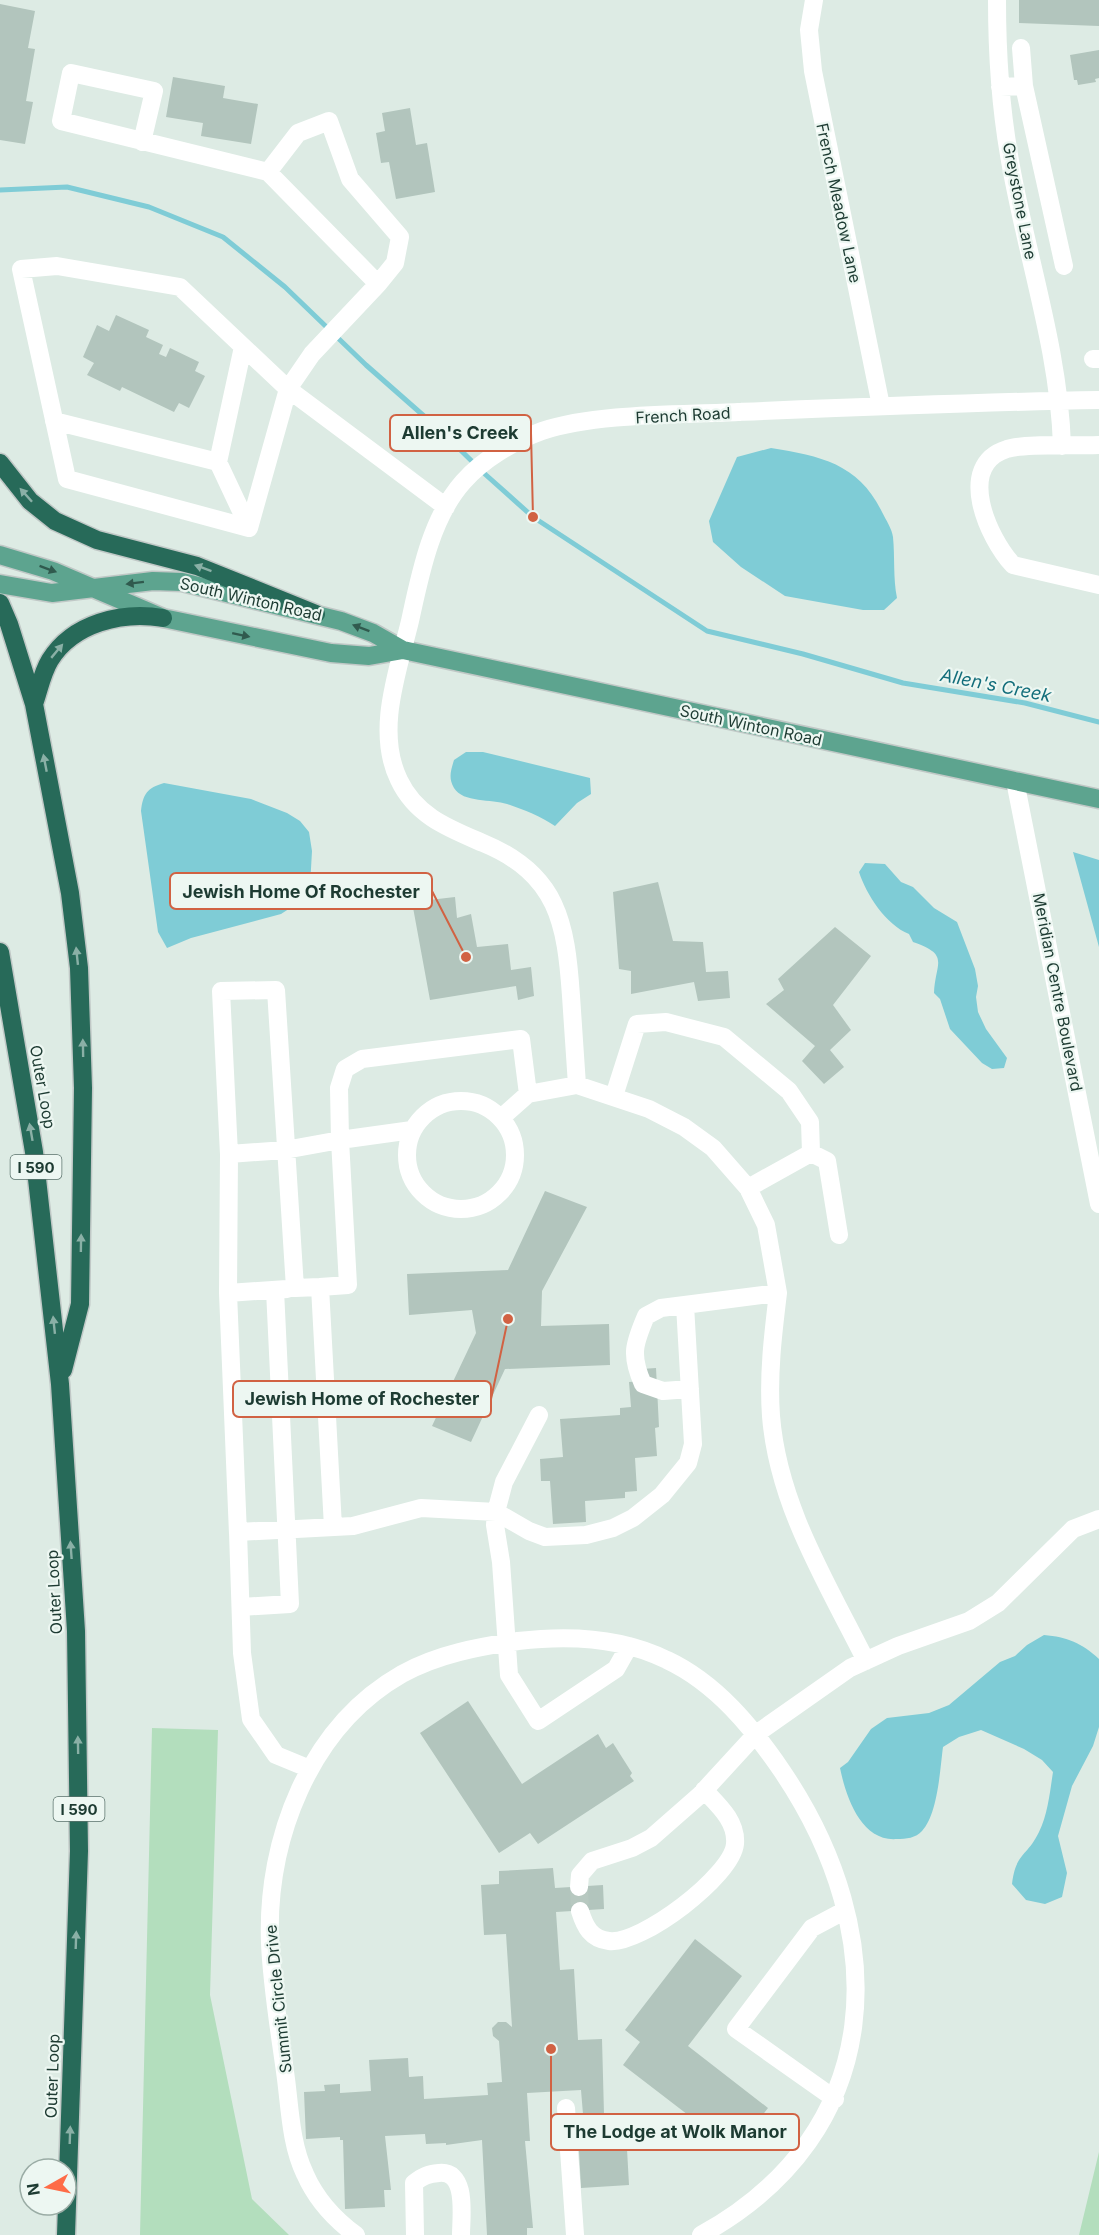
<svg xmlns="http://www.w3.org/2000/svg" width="1099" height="2235" font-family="Inter,sans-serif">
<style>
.green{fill:#b3debd}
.water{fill:#7fccd6}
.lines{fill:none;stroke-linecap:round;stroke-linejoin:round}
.stream{stroke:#7fccd6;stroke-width:5}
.building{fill:#b2c5bd}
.minor-tunnel{stroke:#b7c8c0;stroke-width:18;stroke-dasharray:18 9;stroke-linecap:butt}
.major-casing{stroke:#c0c8c6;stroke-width:21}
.highway-casing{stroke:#c0c8c6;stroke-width:21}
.minor{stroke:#fff;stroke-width:18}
.major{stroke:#5da48f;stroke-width:18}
.highway{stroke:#276a59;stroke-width:18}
.oneway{fill:#8ab0a6}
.oneway2{fill:#305a4e}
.labels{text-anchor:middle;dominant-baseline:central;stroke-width:4.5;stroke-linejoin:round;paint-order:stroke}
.shield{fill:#edf7f2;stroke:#5b736c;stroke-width:1.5}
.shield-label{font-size:15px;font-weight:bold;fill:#1d3b32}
.street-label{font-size:16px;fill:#1d3b32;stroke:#edf7f2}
.water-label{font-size:18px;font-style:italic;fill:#136e7b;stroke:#edf7f2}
.leader{fill:none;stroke:#d16243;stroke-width:2}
.callout-dot{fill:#d16243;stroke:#edf7f2;stroke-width:2}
.callout{fill:#edf7f2;stroke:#d16243;stroke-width:2}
.callout-label{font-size:18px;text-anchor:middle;font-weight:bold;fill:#1d3b32}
</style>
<rect width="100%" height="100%" fill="#ddebe4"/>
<path class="green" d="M152,1728L218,1730L210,1995L252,2199L289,2235H140Z
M1099,2152V2235H1079Z"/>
<path class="water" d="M771,448C821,456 859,464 882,512C886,520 892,529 893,537C895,558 893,578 897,598L884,610H863L785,596L741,567L713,542L709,521L737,457Z
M466,752H483L590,778L591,794L577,803L555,826C540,816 524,810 507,804C492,799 463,803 454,788C448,778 451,770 454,760Z
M164,783L251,799L287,813L300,821L309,832L312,851L310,886L298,903L281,914L191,938L167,948L158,932L141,811C143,794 147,788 164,783Z
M1073,852L1099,860V947Z
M865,863L885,864L901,882L913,887L934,908L957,922L975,969L978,986L976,997L978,1012L986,1029L1007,1058L1004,1068L992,1069L982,1063L950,1029L940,999L934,993C935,963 951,955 913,942L909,934C886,925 866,894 859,872Z
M1044,1635C1067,1637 1082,1643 1099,1659V1727L1093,1746L1072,1786L1058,1836L1067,1873L1062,1897L1045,1904L1026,1900L1012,1884C1016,1852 1027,1857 1039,1832C1048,1814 1050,1791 1053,1772L1042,1760L1024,1749L981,1730L959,1737L943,1747C940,1769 938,1814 922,1831C916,1838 906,1839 897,1839C861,1842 846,1797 840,1768L848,1762L871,1729L887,1718L929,1713L949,1705L1000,1662L1015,1656L1027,1645Z"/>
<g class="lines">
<path class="stream" d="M0,190L67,187L149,207L223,237L285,287L366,365L441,431L486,475L533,517L707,631L803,654L903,683L1025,703L1099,722"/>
</g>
<path class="building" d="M1019,0H1099V26L1019,23Z
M0,4L35,11L28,48L35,49L26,101L33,102L25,144L0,140Z
M1099,50V78L1095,79L1096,82L1078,85L1077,80H1074L1070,55Z
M173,77L225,86L223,98L258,104L251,144L201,136L203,123L166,117Z
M410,108L416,145L427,143L435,192L396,199L389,162L381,163L376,133L385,131L382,113Z
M116,315L149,330L146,337L163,345L159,354L166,357L170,348L199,362L195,371L205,376L189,408L179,403L174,412L122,387L120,391L87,375L94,363L83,357L97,325L109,331Z
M658,882L673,941L703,942L706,972L728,971L730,998L698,1001L694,982L631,994V971L619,969L613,892Z
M455,897L457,918L471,914L477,947L508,944L511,970L531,967L534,996L518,1000L516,986L430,1000L412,902Z
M835,927L871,956L833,1005L851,1030L830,1050L844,1067L824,1084L802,1061L815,1046L766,1004L784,990L778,979Z
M545,1191L587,1207L542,1291L541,1326L609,1324L610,1365L505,1369L471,1442L432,1426L476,1333L472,1310L409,1315L407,1274L508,1270Z
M656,1368L659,1427L655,1428L657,1456L635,1458L637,1491L625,1492V1498L585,1501L586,1522L553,1524L550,1481H541L540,1459L563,1457L560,1419L620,1415V1408L631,1407L629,1382L642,1381L641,1369Z
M468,1701L522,1784L598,1734L606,1748L613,1743L632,1773L630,1776L634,1781L538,1844L530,1833L499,1853L420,1733Z
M553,1868L555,1888L603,1885L604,1909L556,1912L560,1970L574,1969L578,2040L602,2039L604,2114L625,2113L629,2185L581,2188L577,2114H583L581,2090L527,2093L530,2141H525L533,2228H527V2235H487L482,2140L446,2145V2143L426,2144L425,2134L385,2136L391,2190H384L385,2207L345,2209L343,2140H340V2137L306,2139L304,2092L325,2091L324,2085L340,2084V2093L371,2091L369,2060L408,2058L409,2077L423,2076L424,2099L488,2095L487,2083L502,2082L499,2041L493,2036L492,2028L498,2022H506L512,2027L506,1934L484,1935L481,1885L499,1884V1871Z
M695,1939L742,1976L688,2046L768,2108L735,2151L623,2065L640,2042L625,2030Z"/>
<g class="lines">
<path class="minor-tunnel" d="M579,1887L580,1911"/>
<defs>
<path id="major" d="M0,555L53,571L163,618L331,653L369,656L403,650
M0,584L52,593L153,581L182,582L341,621L373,633L403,650L1099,799"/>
<path id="highway" d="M0,463L30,501L55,521L97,540L197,566L316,614
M0,603L9,624L34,704L70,893L79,968L83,1088L80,1304L63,1370
M34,704C39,690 42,673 50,660C73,623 122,611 163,618
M0,952L34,1152L60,1384L76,1631L79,1851L66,2235"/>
</defs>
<use href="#major" class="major-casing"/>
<use href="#highway" class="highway-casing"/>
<path class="minor" d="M814,0L809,30L813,71L881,406
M997,0C997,52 1000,103 1009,155C1025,252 1059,347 1062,446
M1021,48L1024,86
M1000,87L1024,86L1064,266
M142,142L154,91L71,73L61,121L268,172L378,284L312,354L288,389L180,287L57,266L21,269L67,479L249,528L288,389L446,507
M268,172L298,133L329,121L350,179L400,237L395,263L378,284
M1093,359H1099
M54,421L218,462L243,347
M1099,445C1078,446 1024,443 1007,449C955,465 988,538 1013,565L1099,585
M218,462L249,528
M1015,781L1099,1204
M577,1085C575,1055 573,1026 571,996C566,923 558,874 483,843C448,828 416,816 399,780C375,731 398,671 410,621C420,575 431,518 463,482C483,459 514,441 542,431C596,413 681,415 738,412C859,407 979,402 1099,400
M614,1096L637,1024L666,1022L724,1037L789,1091L810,1122L811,1153L748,1188
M407 1155a54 54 0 1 1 108 0a54 54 0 1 1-108 0Z
M501,1118L528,1094L577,1085L649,1109L684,1127L713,1148L748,1188L766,1225L778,1293
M811,1153L827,1161L839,1235
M229,1154L285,1150L340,1140L339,1088L345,1069L362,1059L521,1039L528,1094
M320,1287L348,1285L340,1140L412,1130
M228,1293L287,1289
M690,1389L663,1391L643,1384C630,1355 634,1344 646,1316L661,1308L778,1293C773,1334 768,1375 771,1416C778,1505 827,1583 866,1661
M539,1415L504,1482L496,1512L495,1525L501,1562L509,1675L538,1721L616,1669L629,1646
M238,1534L228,1293L229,1154L221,991L276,990L295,1288L320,1287L333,1527
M241,1607L290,1604L275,1290
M310,1769L276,1755L251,1719L242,1653L238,1532L353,1526L421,1508L496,1512L529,1531L545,1537L586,1535L613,1528L633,1518L662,1495L688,1463L693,1444L685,1305
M579,1887L580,1875L592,1861L632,1848L651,1838L700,1795L756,1734L850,1668L898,1646L969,1621L998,1603L1073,1529L1099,1519
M580,1911C585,1927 591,1939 609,1941C641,1945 732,1876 735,1844C737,1821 718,1805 704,1790
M835,2099L736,2029L812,1928L844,1911
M566,2108L575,2235
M356,2235C334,2219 316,2199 305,2174C291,2145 290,2110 286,2079C280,2034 272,1989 270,1943C266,1840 309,1727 402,1674C438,1654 478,1647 518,1641C568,1635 621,1637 667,1660C716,1683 752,1727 782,1771C893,1935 888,2132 701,2235
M415,2235L414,2183C423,2176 428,2174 439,2173C468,2170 461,2217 461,2235"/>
<use href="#major" class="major"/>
<use href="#highway" class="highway"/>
</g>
<defs><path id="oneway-solid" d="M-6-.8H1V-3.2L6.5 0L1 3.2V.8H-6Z" transform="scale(1.5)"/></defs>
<g class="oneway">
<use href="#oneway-solid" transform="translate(26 495) rotate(-132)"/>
<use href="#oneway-solid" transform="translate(203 568) rotate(-160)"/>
<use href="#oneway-solid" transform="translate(57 651) rotate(-50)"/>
<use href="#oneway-solid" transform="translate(45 763) rotate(-101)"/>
<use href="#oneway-solid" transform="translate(77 956) rotate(-96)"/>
<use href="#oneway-solid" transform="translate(83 1048) rotate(-91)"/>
<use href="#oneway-solid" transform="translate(31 1132) rotate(-100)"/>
<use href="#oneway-solid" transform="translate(81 1243) rotate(-89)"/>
<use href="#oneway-solid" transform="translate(54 1325) rotate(-96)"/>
<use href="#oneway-solid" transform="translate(71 1550) rotate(-94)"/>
<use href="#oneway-solid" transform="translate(78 1745) rotate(-91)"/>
<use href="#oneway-solid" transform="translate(76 1940) rotate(-88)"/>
<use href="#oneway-solid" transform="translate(70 2135) rotate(-88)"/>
</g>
<g class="oneway2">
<use href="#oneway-solid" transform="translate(48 569) rotate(20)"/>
<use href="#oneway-solid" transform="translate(135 583) rotate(173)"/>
<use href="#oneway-solid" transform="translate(361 628) rotate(-159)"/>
<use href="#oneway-solid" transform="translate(241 635) rotate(12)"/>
</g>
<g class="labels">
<g class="shield">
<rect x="10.5" y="1155" width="51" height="24" rx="4.5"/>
<rect x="53.5" y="1797" width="51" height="24" rx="4.5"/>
</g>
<g class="shield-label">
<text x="36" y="1167">I 590</text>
<text x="79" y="1809">I 590</text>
</g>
<g class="street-label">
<text transform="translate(1020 201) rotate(79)">Greystone Lane</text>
<text transform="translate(839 203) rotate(78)">French Meadow Lane</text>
<text transform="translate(683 415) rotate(-3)">French Road</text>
<text transform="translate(251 599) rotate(13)">South Winton Road</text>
<text transform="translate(751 725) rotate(12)">South Winton Road</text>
<text transform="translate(1058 992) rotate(79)">Meridian Centre Boulevard</text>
<text transform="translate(43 1087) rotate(80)">Outer Loop</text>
<text transform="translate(54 1592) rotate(-93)">Outer Loop</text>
<text transform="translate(278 1999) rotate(-96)">Summit Circle Drive</text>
<text transform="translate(52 2076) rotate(-88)">Outer Loop</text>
</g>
<g class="water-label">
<text transform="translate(996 685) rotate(11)">Allen's Creek</text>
</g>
</g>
<path class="leader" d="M533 517L531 433M466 957L432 891M508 1319L491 1399M551 2049L551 2132"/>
<g class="callout-dot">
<circle cx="533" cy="517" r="6"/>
<circle cx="466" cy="957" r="6"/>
<circle cx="508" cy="1319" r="6"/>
<circle cx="551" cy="2049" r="6"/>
</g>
<g class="callout">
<rect x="390" y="415" width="141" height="36" rx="6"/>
<rect x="170" y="873" width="262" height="36" rx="6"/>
<rect x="233" y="1381" width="258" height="36" rx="6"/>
<rect x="551" y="2114" width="248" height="36" rx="6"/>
</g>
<g class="callout-label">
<text x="460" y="439">Allen's Creek</text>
<text x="301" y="898">Jewish Home Of Rochester</text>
<text x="362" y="1405">Jewish Home of Rochester</text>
<text x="675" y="2138">The Lodge at Wolk Manor</text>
</g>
<g transform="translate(48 2187) rotate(261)"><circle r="28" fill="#edf7f2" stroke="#9aaca5" stroke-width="1.5"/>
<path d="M0-4.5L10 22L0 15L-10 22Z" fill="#fe6c47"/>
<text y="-9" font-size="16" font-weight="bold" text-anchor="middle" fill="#1d3b32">N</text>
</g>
</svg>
